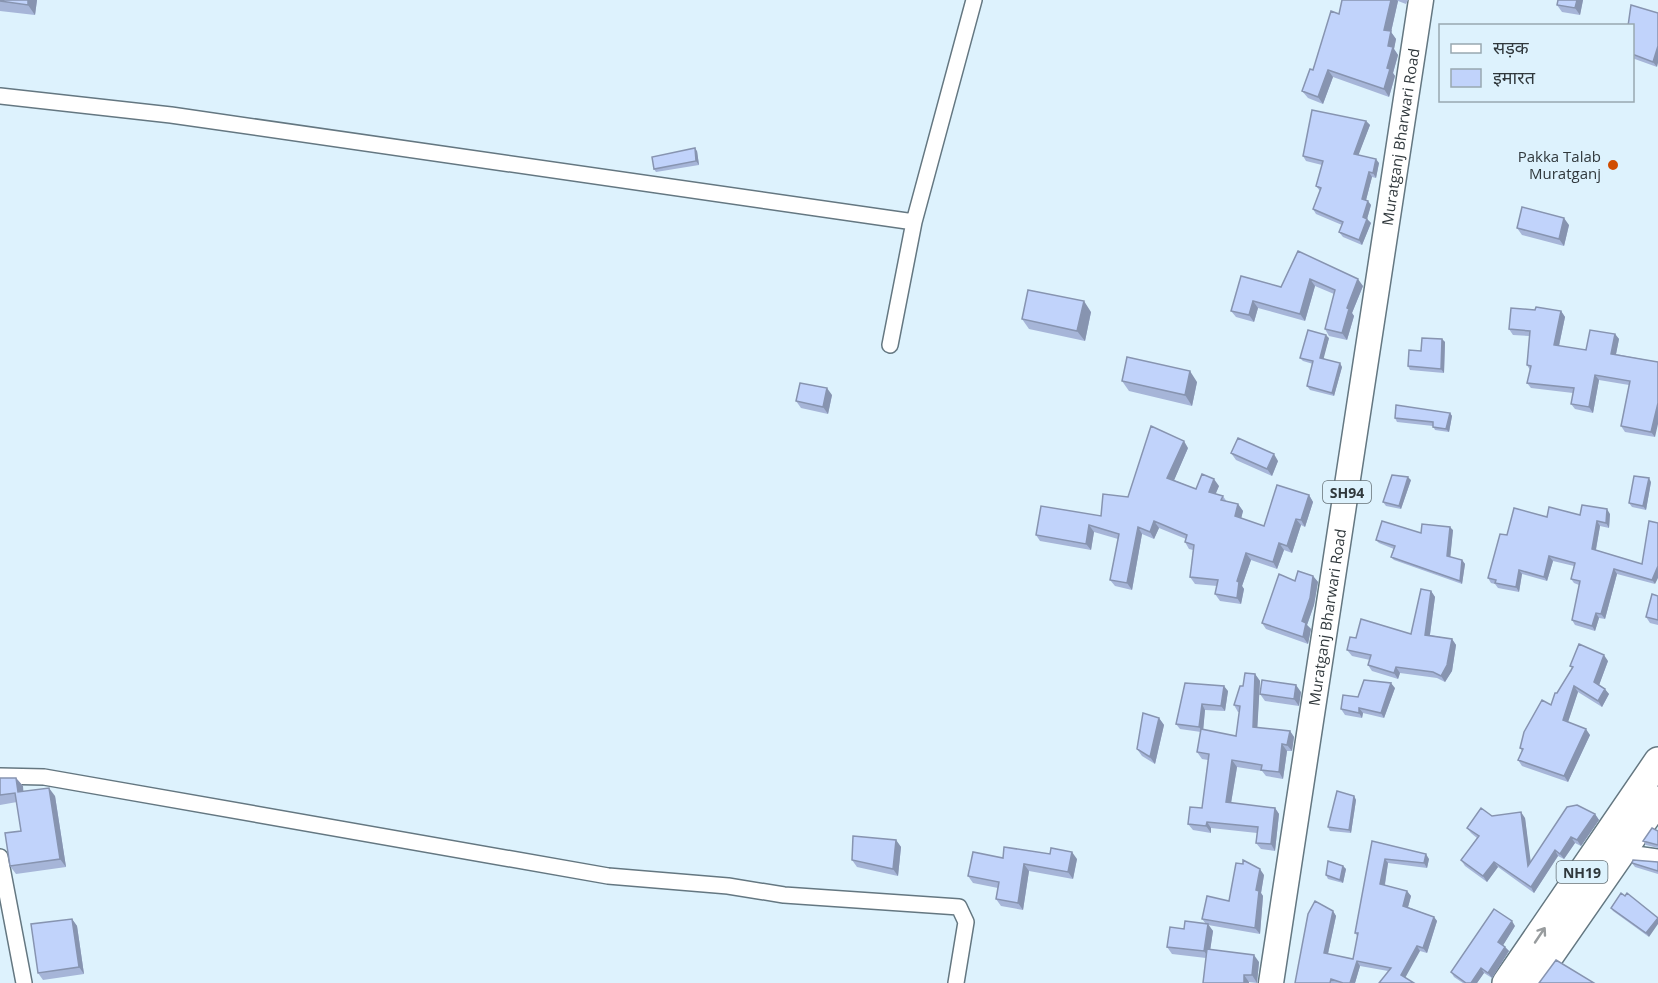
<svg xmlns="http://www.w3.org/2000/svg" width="1658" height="983" font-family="'Open Sans','Noto Sans Devanagari',sans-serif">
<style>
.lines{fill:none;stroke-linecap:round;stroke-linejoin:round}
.street-casing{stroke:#647781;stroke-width:18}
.primary-casing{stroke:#647781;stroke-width:27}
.highway-casing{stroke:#647781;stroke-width:30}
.street{stroke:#fff;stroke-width:15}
.primary{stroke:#fff;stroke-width:24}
.highway{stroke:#fff;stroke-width:27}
.wall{fill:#a6b5d8}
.shaded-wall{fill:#8794b0}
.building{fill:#c1d3fb;stroke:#8794b0;stroke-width:1.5}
.oneway{stroke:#989c9e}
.poi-dot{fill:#d04c00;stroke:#ddf2fd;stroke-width:2}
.labels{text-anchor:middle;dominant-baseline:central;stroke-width:6;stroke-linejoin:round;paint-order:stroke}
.shield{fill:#ddf2fd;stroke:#647076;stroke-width:1.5}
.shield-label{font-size:14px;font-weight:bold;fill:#30383c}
.street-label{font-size:15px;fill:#30383c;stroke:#ddf2fd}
.poi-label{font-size:15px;fill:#30383c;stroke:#ddf2fd;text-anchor:end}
</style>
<rect width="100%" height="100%" fill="#ddf2fd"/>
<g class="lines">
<defs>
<path id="street" d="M0,96L171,115L914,222
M890,345L914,222L974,0
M0,776L44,777L608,876L728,886L784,895L959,907L966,922L956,983
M1621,841L1636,854L1658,857
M0,857L24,983"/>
<g id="primary">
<path id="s1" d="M1271,983L1421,0"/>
</g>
<path id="highway" d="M1506,983L1658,761
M1531,983L1658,800"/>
</defs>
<use href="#street" class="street-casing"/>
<use href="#primary" class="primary-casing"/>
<use href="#highway" class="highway-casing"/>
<use href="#street" class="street"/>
<use href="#primary" class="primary"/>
<use href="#highway" class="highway"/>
</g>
<path class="wall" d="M0,0H37L35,15L0,11Z
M1342,0H1408L1406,4L1398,1L1391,32L1396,39L1394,49L1398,55L1393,73L1395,76L1389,97L1333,77L1323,104L1308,98L1302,91L1339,14Z
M1558,0H1583L1580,15L1562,12L1557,5Z
M1632,26L1657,67L1632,58Z
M1366,121L1370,125L1358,155L1379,163L1376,178L1372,177L1366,200L1371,205L1367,219L1371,223L1362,245L1343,237L1339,232L1342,225L1316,214L1313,209L1320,191L1316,186L1322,165L1306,161L1303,156Z
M697,151L699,165L656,172L654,169Z
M1569,225L1564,246L1522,235L1517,228Z
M1298,251L1363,286L1352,313L1354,316L1347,340L1329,336L1325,329L1334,294L1315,286L1305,321L1258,308L1254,322L1236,317L1231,311L1281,287Z
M1535,310L1561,311L1565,317L1559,346L1586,350L1615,334L1619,339L1616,354L1658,362L1655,437L1625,432L1621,426L1629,385L1599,380L1593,413L1575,409L1571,404L1573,393L1531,388L1527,383L1530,370L1527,365L1530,336L1513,335L1509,329Z
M1091,312L1085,341L1029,329L1022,319Z
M1329,338L1323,358L1342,367L1334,396L1310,390L1307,386L1313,364L1303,361L1300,358Z
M1442,339L1445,342L1444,373L1410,370L1408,366L1421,351Z
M1122,381L1197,382L1192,406L1129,391Z
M832,395L828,414L801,408L796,401Z
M1450,413L1452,416L1449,432L1435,430L1433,426L1397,422L1395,418Z
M1188,448L1174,480L1196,489L1219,486L1215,494L1223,496L1227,502L1238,504L1243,511L1241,518L1264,526L1309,495L1313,502L1305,527L1301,525L1292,553L1284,550L1277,569L1251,560L1242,586L1244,589L1241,604L1220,601L1215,594L1217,586L1195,584L1190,577L1193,550L1189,549L1185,542L1186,539L1159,528L1154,539L1142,534L1132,590L1115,586L1110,580L1118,539L1094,532L1091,550L1040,541L1036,535L1101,516L1128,497Z
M1231,453L1278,461L1272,476L1236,460Z
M1411,480L1401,509L1386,506L1383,502Z
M1651,482L1646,510L1632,507L1629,503Z
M1610,514L1609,528L1600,526L1596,550L1642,564L1655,584L1617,574L1605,619L1599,618L1595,631L1575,625L1572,620L1579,585L1574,583L1571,579L1574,566L1553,561L1547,581L1522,574L1519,592L1498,588L1495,584L1491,583L1488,578L1507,535L1547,517Z
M1453,530L1450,557L1462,560L1465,564L1462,584L1394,560L1391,557L1394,549L1379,543L1376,540L1421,533Z
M1313,576L1318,582L1314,605L1307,625L1311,629L1308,644L1266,629L1262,623L1295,581Z
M1431,591L1435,597L1430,635L1452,639L1456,645L1452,671L1445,682L1437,678L1400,673L1398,679L1372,671L1368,665L1370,660L1352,656L1347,650L1356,638L1411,634Z
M1658,596V625L1650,623L1646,617Z
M1608,661L1599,685L1609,694L1602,707L1578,692L1568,722L1590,735L1568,782L1522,766L1518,760L1522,751L1520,748L1551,705L1572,668L1570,666Z
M1255,674L1260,681L1257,728L1290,731L1294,737L1292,751H1287L1283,779L1266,776L1262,771L1237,767L1231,803L1275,808L1279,814L1275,851L1261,849L1256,843L1257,833L1211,828V833L1193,830L1188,824L1202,808L1208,760L1202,759L1197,752L1201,732L1180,729L1176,724L1185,683L1228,691L1225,711L1205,710L1203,730L1236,736L1240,712H1238L1234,705L1243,686Z
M1395,688L1384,718L1363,713L1362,718L1345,715L1341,709L1358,697Z
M1301,692L1299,706L1265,701L1260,694Z
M1159,718L1164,725L1155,764L1142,756L1137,749Z
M0,778H16L23,786V791L55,796L66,867L16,874L10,866L21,831L17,802L0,805Z
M1354,796L1356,800L1351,833L1330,831L1328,827Z
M1595,814L1599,820L1581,846L1575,843L1564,859L1558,856L1534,893L1498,867L1487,882L1465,866L1461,860L1477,838L1471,833L1467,828L1492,816L1525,818L1530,862Z
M1658,831V848L1646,845L1643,841Z
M896,840L901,847L898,876L857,867L852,860Z
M1372,841L1429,859L1427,868L1388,863L1385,885L1407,891L1411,896L1408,907L1434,917L1437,921L1427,953L1420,951L1388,971L1360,966L1355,983H1295L1333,911L1336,916L1328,954L1353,959L1358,937L1355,933Z
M1003,858L1077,859L1073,879L1029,871L1023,910L1001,906L996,899L998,888L973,883L968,876Z
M1658,862V874L1635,867L1632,863Z
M1343,866L1346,869L1343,883L1328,879L1326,875Z
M1264,875L1261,893L1263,896L1260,934L1208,925L1213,931L1210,950L1259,962L1257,983L1249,982L1206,958L1172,954L1167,947L1184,929L1206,924L1202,919L1229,901Z
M1621,893L1649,937L1613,911L1611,908Z
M72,919L77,926L84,974L43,980L38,973Z
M1515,926L1503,945L1509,951L1492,978L1484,973L1477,983H1463L1454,977L1451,972Z"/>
<path class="shaded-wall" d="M28,0H37L35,15L28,5Z
M1391,0H1397L1398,1L1391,32L1396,39L1394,49L1398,55L1393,73L1395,76L1389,97L1384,89L1387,68L1388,46L1384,30Z
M1577,0H1583L1580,15L1575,8Z
M1658,46V63L1657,67L1653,62Z
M1328,70L1333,77L1323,104L1318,97Z
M1366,121L1370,125L1357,159L1354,154Z
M695,148L697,151L699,165L696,161Z
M1376,159L1379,163L1376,178L1373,173Z
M1369,172L1372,177L1365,204L1362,199Z
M1368,201L1371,205L1367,219L1371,223L1362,245L1359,240L1363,217Z
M1564,218L1569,225L1564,246L1559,239Z
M1310,279L1315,286L1305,321L1300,314Z
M1358,279L1363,286L1352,313L1354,316L1347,340L1342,333L1347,308Z
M1084,301L1091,312L1085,341L1077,331Z
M1253,301L1258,308L1254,322L1249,315Z
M1561,311L1565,317L1558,350L1554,345Z
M1615,334L1619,339L1615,359L1611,354Z
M1326,335L1329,338L1323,361L1320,358Z
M1442,339L1445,342L1444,373L1441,369Z
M1340,363L1342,367L1334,396L1332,393Z
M1190,371L1197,382L1192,406L1185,395Z
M1595,375L1599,380L1593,413L1589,407Z
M827,388L832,395L828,414L823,407Z
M1658,403V424L1655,437L1651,432Z
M1450,413L1452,416L1449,432L1446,429Z
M1184,441L1188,448L1172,485L1167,478Z
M1274,454L1278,461L1272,476L1267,469Z
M1408,477L1411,480L1401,509L1399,506Z
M1649,478L1651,482L1646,510L1643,506Z
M1214,479L1219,486L1214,498L1209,492Z
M1309,495L1313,502L1305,527L1301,520Z
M1238,504L1243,511L1240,523L1235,516Z
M1607,509L1610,514L1609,528L1606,523Z
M1296,519L1301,525L1292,553L1287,546Z
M1154,521L1159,528L1154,539L1150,532Z
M1597,521L1600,526L1595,554L1592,549Z
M1089,525L1094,532L1091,550L1086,544Z
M1138,527L1142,534L1132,590L1127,583Z
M1450,527L1453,530L1450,560L1447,556Z
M1279,543L1284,550L1277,569L1273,562Z
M1246,553L1251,560L1242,586L1244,589L1241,604L1237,598V581Z
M1549,556L1553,561L1547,581L1544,577Z
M1462,560L1465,564L1462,584L1460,581Z
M1658,566V578L1655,584L1652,580Z
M1614,569L1617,574L1605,619L1601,614Z
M1519,570L1522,574L1519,592L1516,587Z
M1313,576L1318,582L1314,605L1307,625L1311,629L1308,644L1303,637L1302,621Z
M1431,591L1435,597L1429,641L1425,635Z
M1596,613L1599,618L1595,631L1592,626Z
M1452,639L1456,645L1452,671L1445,682L1441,676Z
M1604,655L1608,661L1598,688L1594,682Z
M1396,667L1400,673L1398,679L1394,673Z
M1255,674L1260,681L1257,734L1253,727Z
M1391,683L1395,688L1384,718L1381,713Z
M1296,685L1301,692L1299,706L1294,699Z
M1224,686L1228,691L1225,711L1221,706Z
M1574,686L1578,692L1567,725L1563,720Z
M1605,689L1609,694L1602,707L1598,701Z
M1202,704L1205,710L1203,732L1199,727Z
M1359,708L1363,713L1362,718L1359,713Z
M1159,718L1164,725L1155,764L1150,757Z
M1586,729L1590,735L1568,782L1564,776Z
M1290,731L1294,737L1292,751L1287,745Z
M1282,744L1287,751L1283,779L1279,772Z
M1232,760L1237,767L1230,809L1226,802Z
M16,778L23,786L24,800L18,792Z
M49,788L55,796L66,867L60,859Z
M1354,796L1356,800L1351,833L1349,830Z
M1275,808L1279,814L1275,851L1271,844Z
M1521,812L1525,818L1532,871L1528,866Z
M1595,814L1599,820L1581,846L1577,840Z
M1207,822L1211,828V833L1206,826Z
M1571,837L1575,843L1564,859L1560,854Z
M896,840L901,847L898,876L893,869Z
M1555,850L1558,856L1534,893L1531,887Z
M1072,852L1077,859L1073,879L1068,872Z
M1426,854L1429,859L1427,868L1424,863Z
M1385,859L1388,863L1384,889L1380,884Z
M1494,862L1498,867L1487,882L1483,876Z
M1024,864L1029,871L1023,910L1018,903Z
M1343,866L1346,869L1343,883L1340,880Z
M1260,869L1264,875L1261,893L1263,896L1260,934L1255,928L1256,890Z
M1407,891L1411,896L1407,911L1403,906Z
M1333,911L1336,916L1327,958L1324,953Z
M1434,917L1437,921L1427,953L1423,948Z
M1658,918V924L1649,937L1646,933Z
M72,919L77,926L84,974L79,967Z
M1512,921L1515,926L1502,947L1498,942Z
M1208,924L1213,931L1209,958L1204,951Z
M1417,946L1420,951L1404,980L1401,975Z
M1505,947L1509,951L1492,978L1488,973Z
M1254,955L1259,962L1257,983L1252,975Z
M1357,961L1360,966L1355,983H1350Z
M1481,968L1484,973L1477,983H1471Z
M1244,975L1249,982V983H1244Z"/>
<path class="building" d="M0,0H28V5L0,1Z
M1342,0H1391L1384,30L1391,31L1388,46L1393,47L1387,68L1390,69L1384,89L1328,70L1318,97L1302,91L1310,69L1313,70L1331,11L1339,14Z
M1558,0H1577L1575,8L1557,5Z
M1631,5L1658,13V46L1653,62L1632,54V26H1628Z
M1312,110L1366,121L1354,154L1376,159L1373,173L1369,172L1362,199L1368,201L1363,217L1367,219L1359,240L1339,232L1343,222L1313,209L1321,188L1316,186L1323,161L1303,156Z
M695,148L696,161L654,169L652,157Z
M1522,207L1564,218L1559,239L1517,228Z
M1298,251L1358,279L1347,308L1349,309L1342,333L1325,329L1335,290L1310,279L1300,314L1253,301L1249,315L1231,311L1241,276L1281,287Z
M1028,290L1084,301L1077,331L1022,319Z
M1536,307L1561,311L1554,345L1586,350L1590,330L1615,334L1611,354L1658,362V403L1651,432L1621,426L1630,381L1595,375L1589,407L1571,404L1574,388L1527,383L1531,366L1527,365L1530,331L1509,329L1511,308L1535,310Z
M1308,330L1326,335L1320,358L1340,363L1332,393L1307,386L1313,361L1300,358Z
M1422,338L1442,339L1441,369L1408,366L1409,350L1421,351Z
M1127,357L1190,371L1185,395L1122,381Z
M800,383L827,388L823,407L796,401Z
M1396,405L1450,413L1446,429L1433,427V422L1395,418Z
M1151,426L1184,441L1167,478L1196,489L1202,474L1214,479L1209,492L1223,496L1221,500L1238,504L1235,516L1264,526L1277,485L1309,495L1301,520L1296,519L1287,546L1279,543L1273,562L1246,553L1237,581L1239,582L1237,598L1215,594L1218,580L1190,577L1194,545L1185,542L1187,535L1154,521L1150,532L1138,527L1127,583L1110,580L1119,534L1089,525L1086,544L1036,535L1041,506L1101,516L1103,494L1128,497Z
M1238,438L1274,454L1267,469L1231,453Z
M1392,475L1408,477L1399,506L1383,502Z
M1634,476L1649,478L1643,506L1629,503Z
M1582,505L1607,509L1606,523L1597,521L1592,549L1642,564L1649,521L1658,523V566L1652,580L1614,569L1601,614L1596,613L1592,626L1572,620L1580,581L1571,579L1575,563L1549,556L1544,577L1519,570L1516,587L1495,583L1496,580L1488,578L1500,534L1507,535L1514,508L1547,517L1549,507L1580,515Z
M1382,521L1421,533L1422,524L1450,527L1447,556L1462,560L1460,581L1391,557L1395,546L1376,540Z
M1298,571L1313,576L1310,598L1302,621L1306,623L1303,637L1262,623L1279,574L1295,581Z
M1421,589L1431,591L1425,635L1452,639L1447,665L1441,676L1433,672L1396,667L1394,673L1368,665L1371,655L1347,650L1350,637L1356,638L1361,619L1411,634Z
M1652,594L1658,596V620L1646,617Z
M1579,644L1604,655L1594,682L1605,689L1598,701L1574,686L1563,720L1586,729L1564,776L1518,760L1523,749L1520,748L1524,732L1542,700L1551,705L1555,693H1557L1573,667L1570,666Z
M1245,673L1255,674L1253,727L1290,731L1287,745L1282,744L1279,772L1261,770L1262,765L1232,760L1226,802L1275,808L1271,844L1256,843L1258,827L1207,822L1206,826L1188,824L1190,807L1202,808L1209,754L1197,752L1201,729L1236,736L1240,706L1234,705L1240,686H1243Z
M1262,680L1296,685L1294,699L1260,694Z
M1364,680L1391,683L1381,713L1359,708V713L1341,709L1343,695L1358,697Z
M1185,683L1224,686L1221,706L1202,704L1199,727L1176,724Z
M1143,713L1159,718L1150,757L1137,749Z
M0,778H16L18,792L49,788L60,859L10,866L5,833L21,831L15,793L0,795Z
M1337,791L1354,796L1349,830L1328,827Z
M1577,805L1595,814L1577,840L1571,837L1560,854L1555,850L1531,887L1494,862L1483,876L1461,860L1479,836L1467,828L1481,808L1492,816L1521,812L1528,866L1567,807Z
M1652,828L1658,831V845L1643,841Z
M853,836L896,840L893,869L852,860Z
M1372,841L1426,854L1424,863L1385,859L1380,884L1407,891L1403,906L1434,917L1423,948L1417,946L1401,975L1414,983H1379L1391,968L1357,961L1350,983H1343L1331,979L1330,983H1295L1308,914L1315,901L1333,911L1324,953L1353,959L1358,933H1355Z
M1004,847L1050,854L1051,848L1072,852L1068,872L1024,864L1018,903L996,899L999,882L968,876L973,852L1003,858Z
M1243,860L1260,869L1256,890L1259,891L1255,928L1202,919L1207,896L1229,901L1236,863L1243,864Z
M1633,860L1658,862V871L1632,863Z
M1328,861L1343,866L1340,880L1326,875Z
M1621,893L1625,896L1627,893L1658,918L1646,933L1611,908Z
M1494,909L1512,921L1498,942L1505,947L1488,973L1481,968L1471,983H1466L1451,972Z
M72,919L79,967L38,973L31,924Z
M1185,921L1208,924L1204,951L1167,947L1170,927L1184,929Z
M1207,949L1254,955L1252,975H1244V983H1203Z
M1556,960L1594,983H1539Z"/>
<defs><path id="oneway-shaft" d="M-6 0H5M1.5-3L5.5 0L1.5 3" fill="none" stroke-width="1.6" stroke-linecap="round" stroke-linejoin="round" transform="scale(1.5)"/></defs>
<use class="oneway" href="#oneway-shaft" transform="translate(1540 935) rotate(-56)"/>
<circle class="poi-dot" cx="1613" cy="165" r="6"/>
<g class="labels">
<g class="shield">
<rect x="1323" y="481" width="48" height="22" rx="4.5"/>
<rect x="1556.5" y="861" width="51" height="22" rx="4.5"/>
</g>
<g class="shield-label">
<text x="1347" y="492">SH94</text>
<text x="1582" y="872">NH19</text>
</g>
<g class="street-label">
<text stroke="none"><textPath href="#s1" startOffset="856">Muratganj Bharwari Road</textPath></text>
<text stroke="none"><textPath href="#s1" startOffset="370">Muratganj Bharwari Road</textPath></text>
</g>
<g class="poi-label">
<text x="1601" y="156">Pakka Talab<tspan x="1601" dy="17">Muratganj</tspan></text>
</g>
</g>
<rect x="1439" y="24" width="195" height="78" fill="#ddf2fd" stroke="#98a8b0" stroke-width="1.5"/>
<rect x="1451" y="44" width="30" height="9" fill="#ffffff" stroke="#98a8b0" stroke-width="1.5"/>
<text x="1493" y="54" font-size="18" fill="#30383c">सड़क</text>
<rect x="1451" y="69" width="30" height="18" fill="#c1d3fb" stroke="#98a8b0" stroke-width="1.5"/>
<text x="1493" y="84" font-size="18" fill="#30383c">इमारत</text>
</svg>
